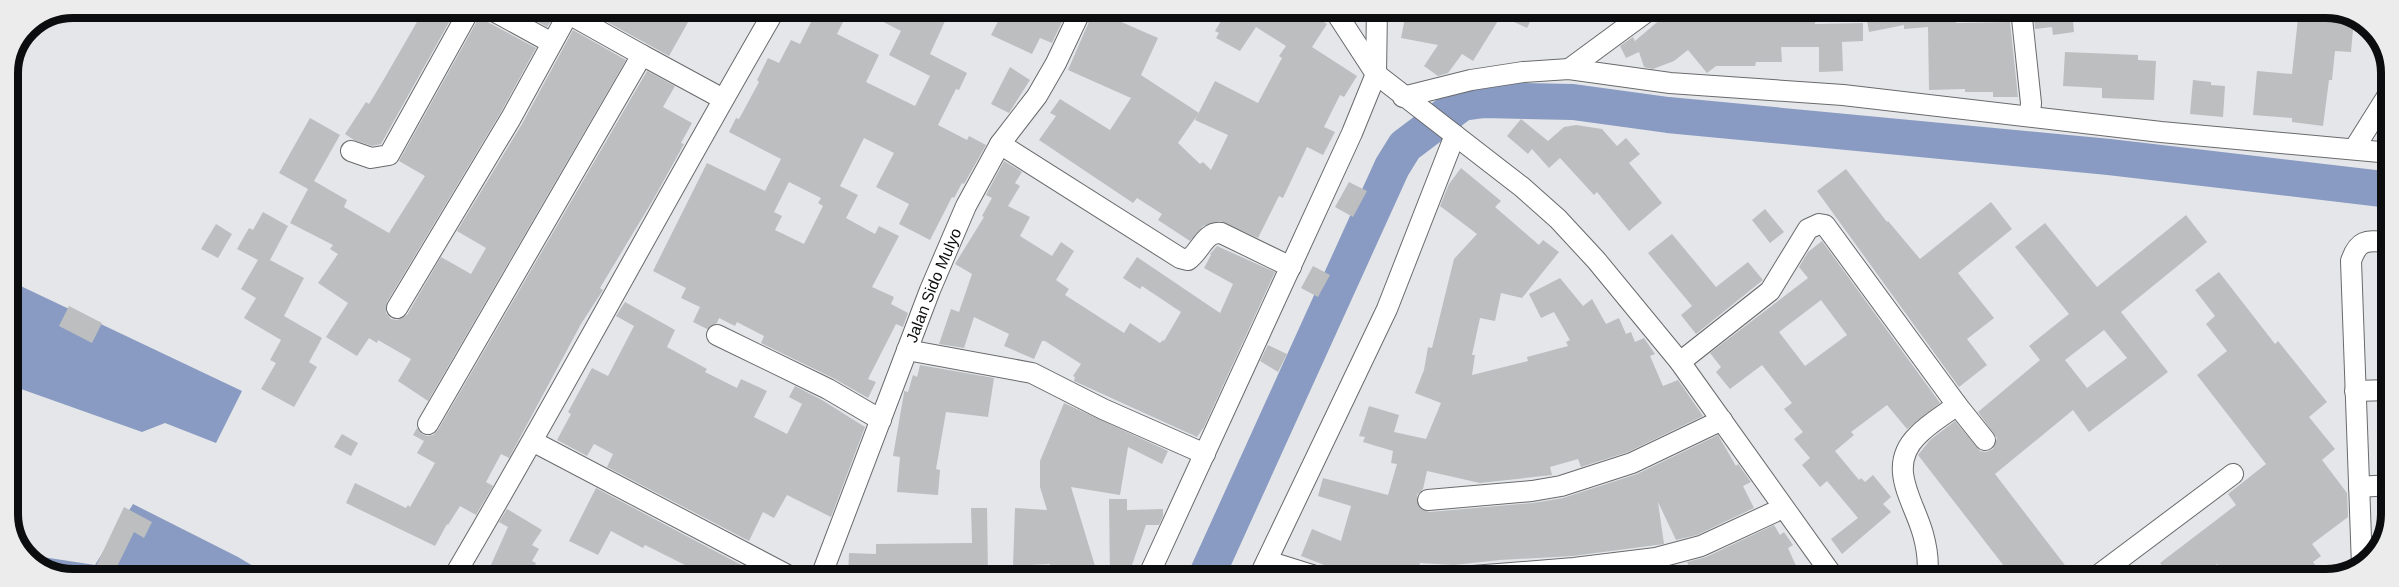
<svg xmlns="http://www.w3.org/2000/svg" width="2399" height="587" font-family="Helvetica,sans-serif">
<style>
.water{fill:#899bc2}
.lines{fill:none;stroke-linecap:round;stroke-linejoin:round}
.river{stroke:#899bc2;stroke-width:36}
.building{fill:#bcbec0;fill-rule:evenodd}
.minor-casing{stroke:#696a6c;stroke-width:22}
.minor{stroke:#fff;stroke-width:20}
.labels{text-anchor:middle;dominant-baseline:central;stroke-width:6;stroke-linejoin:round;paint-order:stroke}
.street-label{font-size:16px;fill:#0c0d0e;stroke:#fff}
.rim{fill:none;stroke:#0c0d0e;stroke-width:8}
</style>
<rect width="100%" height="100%" fill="#e5e6e9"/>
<path class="water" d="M8,280L242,391L216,443L165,423L142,432L21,389L8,404Z
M8,458L19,546L8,522Z
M133,504L238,557L273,578H60L24,557L23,554L95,565Z"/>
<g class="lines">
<path class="river" d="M1205,579L1392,167L1405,146L1462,103L1484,100L1573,102L1668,115L2109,157L2391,190"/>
</g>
<path class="building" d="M425,8H457L381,144L372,146L354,140L345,134L366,102L369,104L380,86Z
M530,8H560L547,27L526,15Z
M582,8H639L652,15L656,8H696L669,56Z
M818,8H850L837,34L879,55L866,82L915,106L930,76L889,55L901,31L856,8H951L930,54L967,73L959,90L956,89L938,125L967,140L969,136L986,145L964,184L962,183L954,198L952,197L930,240L899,224L909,204L876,187L894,153L864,138L840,186L858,195L846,218L875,234L879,226L899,236L872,287L894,297L891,304L908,313L903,327L896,324L868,379L876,382L868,398L833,378L761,343L764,336L737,322L735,326L719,318L717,323L707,329L693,322L700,307L681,298L686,288L653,271L707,163L765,191L781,159L729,132L736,118L739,119L759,82L757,80L768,58L779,63L791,40L800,44ZM789,182L821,198L818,203L823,206L804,244L775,230L782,216L774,212Z
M1005,8H1020L1031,14L1034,8L1068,9L1052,43L1040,38L1032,54L991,35Z
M1199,8H1304L1327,24L1312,47L1357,76L1344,97L1340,95L1324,127L1335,132L1323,155L1307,147L1283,198L1279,196L1258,238L1220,221L1203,226L1190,241L1158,220L1162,214L1137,198L1133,203L1039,140L1056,116L1050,113L1060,99L1110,130L1131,98L1068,70L1094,10L1158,38L1141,75L1199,113L1178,143L1200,164L1203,162L1211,170L1228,135L1195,120L1215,81L1258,103L1282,58L1279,56L1286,46L1256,27L1240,51L1216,38L1219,33L1215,31L1221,21Z
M1407,8H1537L1527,28L1501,16L1473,61L1462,54L1448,73L1438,76L1424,66L1438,45L1401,38Z
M1670,8L1815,9V24L1863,23V41L1842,42L1843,71L1819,72V47H1781L1782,62H1756L1755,66H1716L1707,73L1688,50L1674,61L1653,69L1644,67L1639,52L1626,58L1620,46L1633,37L1638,48L1635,41L1662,18L1660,16Z
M1865,9H1955L1956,23L2010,22L2018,97H1993V92H1965V89L1929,90L1928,27L1904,29V25L1869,32Z
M2033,9H2072L2074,32L2053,35L2052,27L2035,29Z
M2299,9H2339L2354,18L2351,52L2335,51L2332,80H2329L2323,126L2292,122V118L2253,115L2257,71L2292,74Z
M482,19L536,48L501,112L387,302L386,313L391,319L397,320L407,315L441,257L471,274L486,248L457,231L522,124L573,30L626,60L428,401L398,381L411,359L378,340L377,343L369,338L357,356L326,337L348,303L318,283L338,254L330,249L333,245L290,223L308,189L279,173L310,118L340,135L314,181L347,200L344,207L389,233L425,176L399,161L477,21Z
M2065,52L2138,55V60L2156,61L2154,100L2102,98V88L2063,86Z
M1010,67L1030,80L1009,113L991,104Z
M647,71L675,86L663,107L692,123L681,143L684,144L653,200L600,288L603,290L581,324L509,458L501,454L486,482L493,486L476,515L460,506L448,525L447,524L435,546L346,503L355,483L406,508L408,505L410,507L435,463L417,453L424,441L413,435L417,428L422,434L427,436L433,435L438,430Z
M2193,80L2211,82V85L2225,86L2223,117L2190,114Z
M1521,119L1548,141L1564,127L1576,125L1602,129L1617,146L1626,138L1640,154L1629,163L1662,203L1629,231L1597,192L1594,195L1560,158L1549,168L1532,149L1528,154L1507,136Z
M1004,161L1022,172L1015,183L1020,186L1008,206L1030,217L1020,236L1052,256L1061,242L1074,251L1056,280L1069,289L1065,295L1124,333L1130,323L1160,343L1163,340L1164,341L1181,312L1142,286L1140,289L1123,278L1137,257L1220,313L1233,284L1204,268L1211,255L1210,254L1217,246L1275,272L1204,427L1197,437L1074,381L1075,377L1073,376L1081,364L1045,341H1042L1034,359L1004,346L1009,334L974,317L964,348L939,344L951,309L959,312L972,274L955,264L984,217L982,216L992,198L986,195Z
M1461,168L1501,201L1495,207L1539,245L1543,240L1559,252L1522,298L1501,293L1495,321L1480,318L1472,355H1475L1472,375L1528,361L1527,357L1568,346L1566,342L1570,340L1554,312L1541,318L1529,294L1560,278L1583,306L1592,299L1606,324L1619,318L1626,334L1631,332L1635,342L1644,338L1655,354L1650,356L1663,386L1678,380L1703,416L1628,452L1581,467L1578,459L1550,467L1552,475L1480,483L1427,471L1423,489L1417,495L1419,507L1429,512L1533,503L1563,498L1637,474L1718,435L1736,466L1738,464L1751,482L1743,486L1754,508L1697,535L1676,540L1658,502L1664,544L1573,556L1500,560L1454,565L1420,563L1416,579H1337L1332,568L1301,556L1312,529L1341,541L1351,506L1318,496L1323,478L1388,495L1397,464L1391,463L1393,451L1363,442L1365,437L1359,436L1369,406L1399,415L1394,432L1426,439L1441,403L1415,393L1424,370L1428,347L1432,348L1454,259L1477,234L1440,206L1449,184Z
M1846,169L1887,222L1888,221L1920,259L1991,202L2012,229L1958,273L1994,318L1967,339L1987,365L1959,387L1817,191Z
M1349,182L1367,191L1353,217L1335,207Z
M1765,209L1784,232L1770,243L1752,220Z
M263,212L288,226L270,260L304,278L284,316L322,338L309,362L317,367L294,407L261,389L276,363L270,360L281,340L244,318L256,298L241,289L258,260L237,249L249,228L253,230Z
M2186,215L2207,242L2121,312L2168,372L2089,432L2073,410L1995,474L2071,573L2063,579H2014L1918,455L1930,440L1955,421L1980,451L1986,452L1993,449L1997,438L1978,412L2040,360L2029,346L2069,314L2015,247L2045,223L2097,287ZM2104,330L2127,358L2087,388L2065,360Z
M216,224L232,234L218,258L201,249Z
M1672,234L1716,287L1748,262L1763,280L1696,334L1681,315L1692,306L1648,253Z
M1822,241L1940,403L1907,429L1887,405L1851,432L1854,435L1835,451L1859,480L1861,478L1865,482L1873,475L1891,497L1883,504L1891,512L1842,554L1831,539L1858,518L1827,481L1820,487L1802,465L1810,458L1794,439L1803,432L1784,409L1792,403L1762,365L1730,389L1716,372L1721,367L1710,353L1808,278L1799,267L1808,252ZM1821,300L1847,335L1805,366L1779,332Z
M1313,266L1330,275L1318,297L1301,288Z
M2219,272L2275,344L2278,341L2327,402L2309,417L2335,449L2322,460L2347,493L2348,517L2312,544L2321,556L2313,562L2326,579H2230L2217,564L2196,579H2172L2160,563L2236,505L2228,494L2266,464L2197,375L2227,351L2206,324L2215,316L2195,290Z
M625,302L675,330L667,347L707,369L705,372L737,388L741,379L767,391L754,417L787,434L802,404L789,397L795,386L822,400L865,427L831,517L787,495L774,518L763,512L749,541L607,467L613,454L594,444L587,456L557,440L571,414L568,412L592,368L608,376L634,326L616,316Z
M69,306L102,323L92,343L59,326Z
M1268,345L1287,354L1278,372L1260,361Z
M920,365L994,378L988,417L946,412L936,469L940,470L938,495L897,492L900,457L893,456L904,393V391L908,392L913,375L917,377Z
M1064,403L1168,451L1162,464L1128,447L1120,495L1071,487L1099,579H1060L1047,575L1050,564L1013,566L1015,508L1047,510L1040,487V461Z
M342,434L358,443L351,456L334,447Z
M596,488L768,579H721L704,570L700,578L685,569L687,566L645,545L643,548L611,531L598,555L569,541Z
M1109,499H1127V510L1163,509V516L1159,525H1146L1127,579H1110Z
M124,507L152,522L144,538L134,532L113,575L96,566Z
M971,508H987L988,575L940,574V576H921V578L848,579L849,553L876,554V544L972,543Z
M507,509L542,530L532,545L539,549L532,561L536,563L529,578H485L508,527L499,522Z
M1774,525L1780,535L1784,532L1793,545L1788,548L1802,579H1695L1687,562L1706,557Z
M1667,568L1668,579H1582L1657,570Z"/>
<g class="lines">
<defs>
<g id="minor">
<path d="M488,8L552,43"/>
<path d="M1333,8L1376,74L1522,187L1558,219L1596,260L1680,362L1835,579"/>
<path d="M2021,9L2031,103L2030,115"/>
<path d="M1569,69L1652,8"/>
<path d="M1403,97L1471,80L1523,72L1569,69L1670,83L1843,95L2161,132L2391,153"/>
<path d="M1000,144L1180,258L1188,260C1200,252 1205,231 1221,233L1291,267"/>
<path d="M2354,149L2391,90"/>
<path d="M351,151L371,158L389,155L469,11L477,8"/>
<path d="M397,308L511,118L566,18L570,16L576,18L642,55"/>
<path d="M717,335L828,389L881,420"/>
<path d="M907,350L1032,373L1103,409L1205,454"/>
<path d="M1680,362L1770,291L1808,229L1819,224L1825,225L1957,405L1985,440"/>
<path d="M2355,391L2390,390"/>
<path d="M428,424L642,55L723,99"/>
<path d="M534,442L795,579"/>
<path d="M2359,487L2390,485"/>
<path d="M1428,500L1532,491L1561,486L1632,463L1722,420"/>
<path d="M1267,561L1325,579"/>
<path d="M2362,566L2351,261C2359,237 2369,241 2391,242"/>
<path d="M453,578C564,390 666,197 776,8"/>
<path id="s1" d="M820,579L930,290L966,206L1000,144L1037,96L1056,63L1082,8"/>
<path d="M1147,579L1352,133L1376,74L1377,8"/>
<path d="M1258,579L1387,309L1455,135"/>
<path d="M1435,579L1574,568L1656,558L1701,546L1783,508"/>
<path d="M1927,579C1929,564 1927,548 1923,534C1914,501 1886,467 1917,436C1928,424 1944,415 1957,405"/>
<path d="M2093,579L2233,474"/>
</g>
</defs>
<use href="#minor" class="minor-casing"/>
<use href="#minor" class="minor"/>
</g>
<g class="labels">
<g class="street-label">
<text stroke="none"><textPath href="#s1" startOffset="315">Jalan Sido Mulyo</textPath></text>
</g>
</g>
<path d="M0 0H2399V587H0ZM73 18H2326A55 55 0 0 1 2381 73V514A55 55 0 0 1 2326 569H73A55 55 0 0 1 18 514V73A55 55 0 0 1 73 18Z" fill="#ececec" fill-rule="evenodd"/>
<path class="rim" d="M73 18H2326A55 55 0 0 1 2381 73V514A55 55 0 0 1 2326 569H73A55 55 0 0 1 18 514V73A55 55 0 0 1 73 18Z"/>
</svg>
